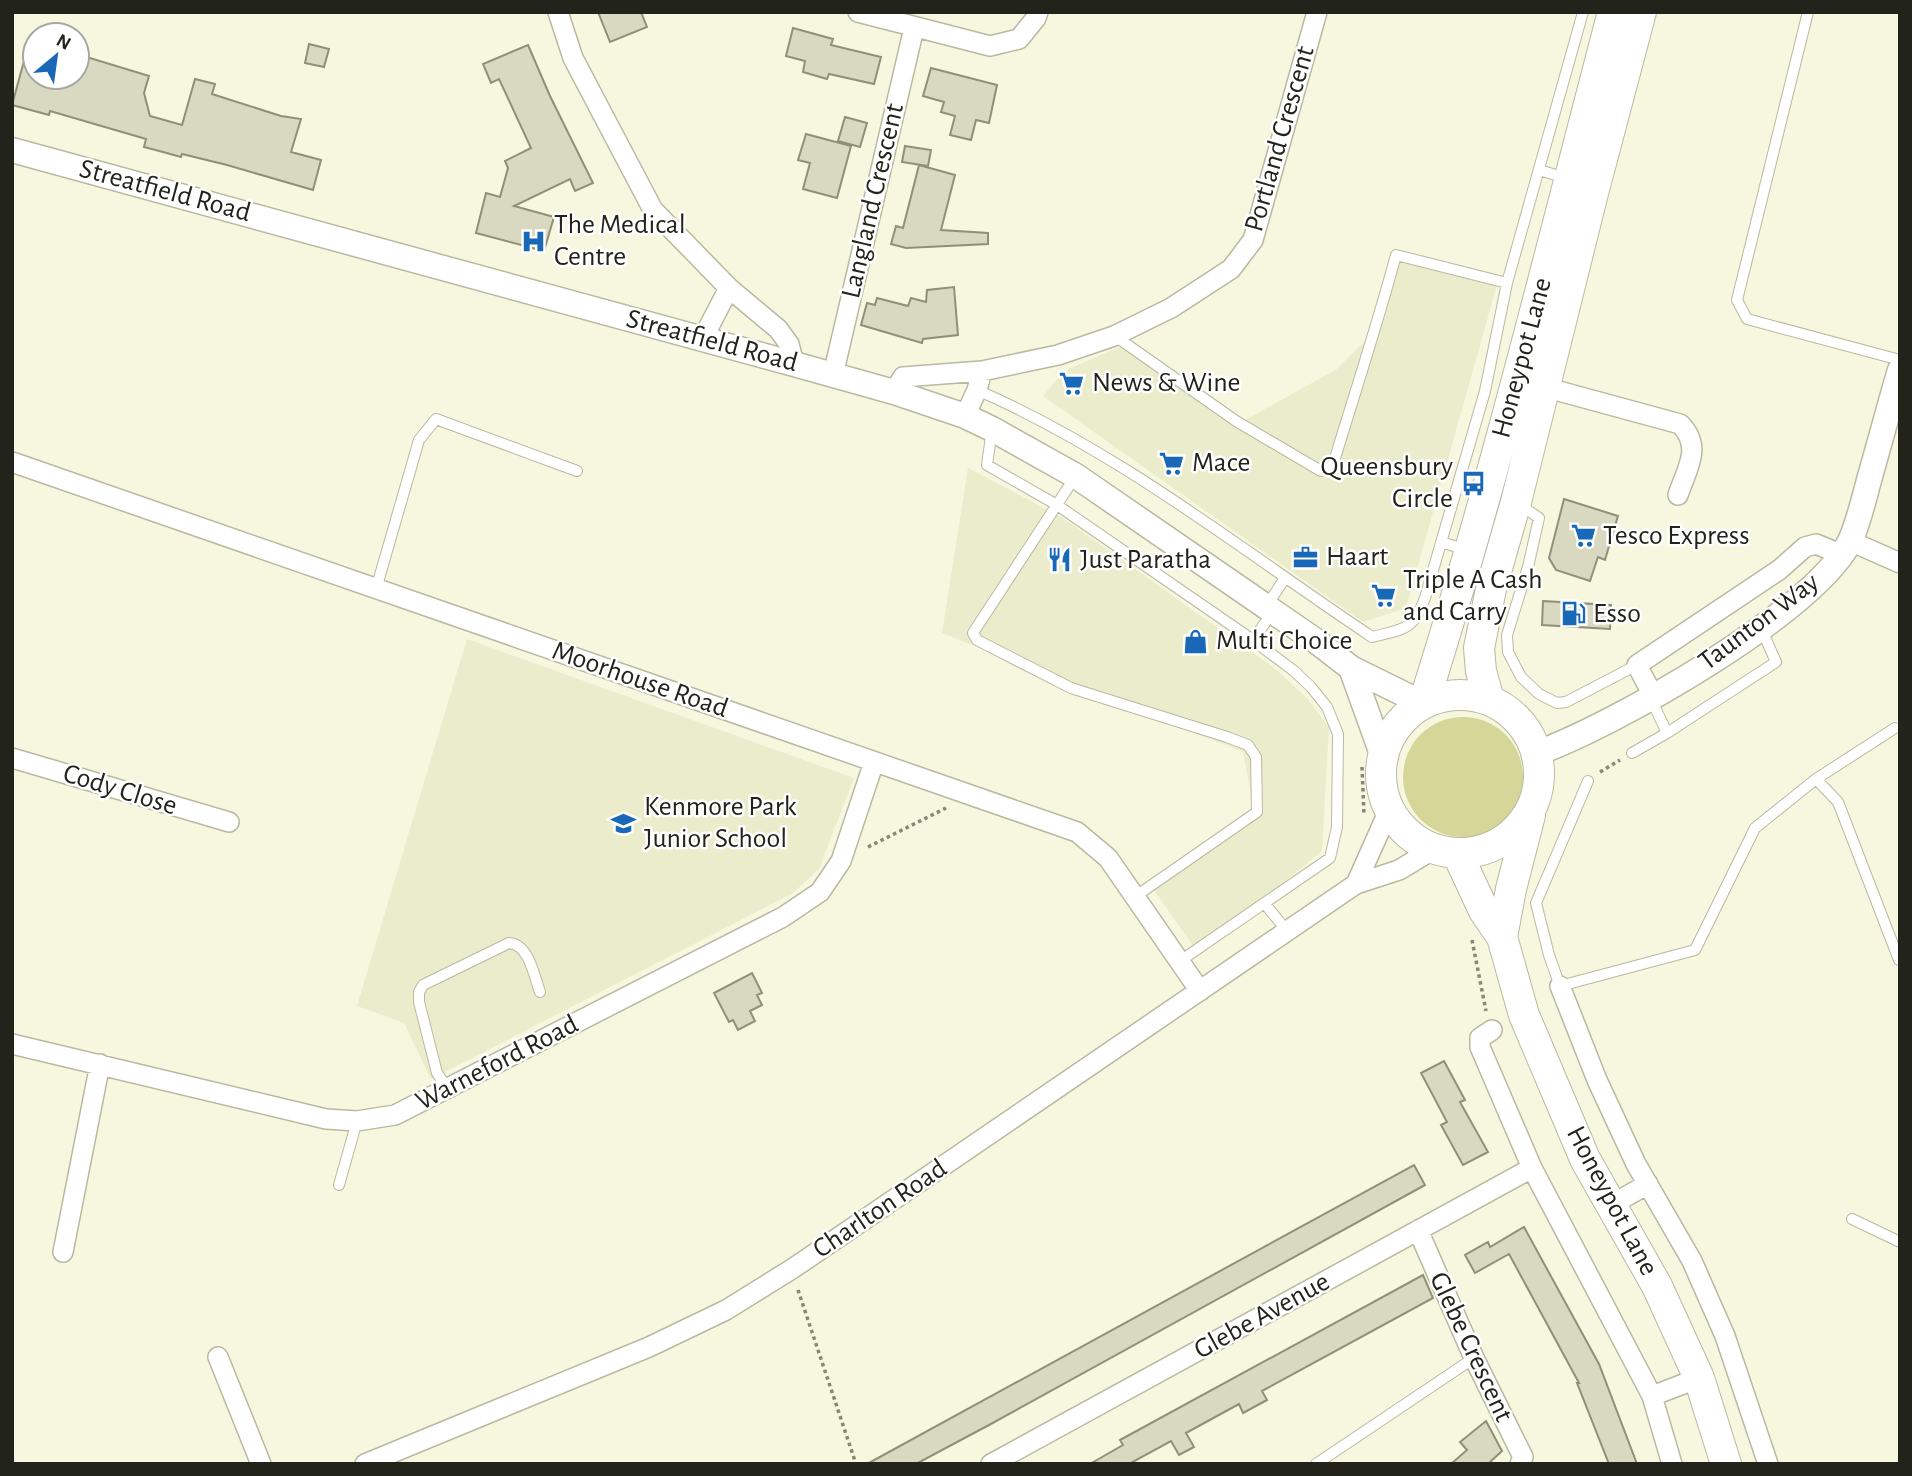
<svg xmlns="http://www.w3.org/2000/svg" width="1912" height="1476" font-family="'Alegreya Sans',sans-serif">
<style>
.built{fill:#ebeccc}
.green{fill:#d6d699}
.building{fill:#d9d9c1;stroke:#90907a;stroke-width:2}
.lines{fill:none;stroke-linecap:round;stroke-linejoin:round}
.service-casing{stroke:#b9b9a2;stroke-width:12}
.minor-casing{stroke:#b9b9a2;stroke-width:22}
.tertiary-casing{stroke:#b9b9a2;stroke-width:27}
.primary-casing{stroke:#b9b9a2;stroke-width:32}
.path{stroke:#868776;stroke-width:3.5;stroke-dasharray:3.5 3.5;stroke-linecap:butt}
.service{stroke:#fff;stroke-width:10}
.minor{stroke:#fff;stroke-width:19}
.tertiary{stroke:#fff;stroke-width:24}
.primary{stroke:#fff;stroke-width:30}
.labels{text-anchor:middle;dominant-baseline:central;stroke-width:5;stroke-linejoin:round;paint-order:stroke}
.street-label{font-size:28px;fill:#22231a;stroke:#fff}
.poi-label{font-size:28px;fill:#22231a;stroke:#fff;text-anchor:start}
</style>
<rect width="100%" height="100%" fill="#f6f7de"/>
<path class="built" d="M1400,258L1497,285L1406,608L1363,622L1043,396L1064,371L1122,346L1236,425L1337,369L1370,336Z
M968,468L1063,518L1273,667L1307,698L1329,727L1322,851L1198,953L1149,883L1254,809L1243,752L942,633Z
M467,639L854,778L819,869L793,893L431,1079L404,1023L357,1006Z"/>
<path class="green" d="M1403 777a60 60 0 1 1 120 0a60 60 0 1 1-120 0Z"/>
<path class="building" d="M598,12H641L647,27L610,42Z
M793,28L833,39L831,45L881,57L874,84L829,74L827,79L803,72L805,61L786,56Z
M30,39H35V77H77V54L149,76L144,93L150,116L182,125L195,79L215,84L212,94L281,116L301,119L291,152L321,160L313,190L227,165L182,154L181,157L163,152L144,147L146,139L50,111L49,115L12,105Z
M309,44L329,49L324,67L305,63Z
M528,45L550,96L593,183L575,191L570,179L514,206L554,217L544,251L476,233L486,193L500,197L508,168L505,161L531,148L499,79L491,83L483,64Z
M931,68L997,85L989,123L976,120L971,140L950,135L955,116L941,112L944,102L923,96Z
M845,117L867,123L860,147L838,141Z
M806,134L851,146L837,198L803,189L810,163L798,160Z
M905,146L931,150L928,166L902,162Z
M919,165L955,175L941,230L988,233V244L906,248L891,244L896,226L903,228Z
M954,287L958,335L923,339L922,343L861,325L867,303L875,305L877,298L908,306L911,298L926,302L927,290Z
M1564,499L1618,516L1605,560L1598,557L1590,581L1556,570L1549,558Z
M1543,601L1611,605L1610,629L1542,625Z
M752,973L762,993L757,995L762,1005L750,1011L755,1021L738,1030L733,1020L729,1022L714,993Z
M1444,1061L1465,1100L1460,1102L1488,1152L1463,1165L1441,1125L1447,1122L1421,1073Z
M1414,1165L1425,1185L989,1425L916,1464H867Z
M1524,1227L1599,1364L1637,1464H1609L1577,1383H1579L1509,1254L1475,1273L1465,1255L1488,1242L1490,1247Z
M1423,1275L1433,1298L1262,1391L1267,1400L1243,1413L1239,1404L1186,1433L1194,1447L1179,1455L1171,1441L1129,1464H1090L1123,1445L1120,1440Z
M1486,1421L1502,1451L1488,1464H1451L1467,1450L1460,1442Z"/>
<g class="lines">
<defs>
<path id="service" d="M1808,12L1737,300L1747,319L1900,360
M1539,170L1566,178
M1115,336L1236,421L1321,471L1333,465C1354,395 1377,326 1396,255L1507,283
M977,390C1120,452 1243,551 1372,637C1404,629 1413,631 1425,598L1485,391L1507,283L1583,12
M992,429L987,465L1057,505L1253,640L1294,671L1311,687L1327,707L1338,734L1337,827L1330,858L1180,961
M1075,477L973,633L977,640L1071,688L1227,737L1248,745L1256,757L1257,812L1136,896
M1519,504L1539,518L1528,567L1507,635L1508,652L1521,677L1539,694L1557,703L1566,702L1637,665
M1441,542L1467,550
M376,589L419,440L436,419L577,471
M1266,607L1285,578
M1253,640L1272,613
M1651,699L1667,733
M1632,753L1667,733L1776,662L1761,628
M1816,779L1838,802L1899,960
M1588,781L1536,903L1549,955L1560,986L1695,950L1755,828L1816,779L1895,728
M1265,904L1287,931
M448,1089L437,1073L419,1002V992L423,985L509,943C529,944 534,976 540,992
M339,1185L357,1121
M1852,1219L1900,1242
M1316,1464L1474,1358"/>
<path id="minor" d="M558,12L573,58L653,210L729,288L778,329L789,344L794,364
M858,12L990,46L1019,39L1036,18L1038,12
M703,338L729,288
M833,375L914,28
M1544,387L1680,424C1703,447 1687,468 1678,495
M894,392L903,377L982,371L1058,355L1114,336L1171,308L1231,269L1253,240L1317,12
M965,416L977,390L982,371
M12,462L1077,832L1108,858L1200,991
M1850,541L1900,563
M1651,698L1648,686L1637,665L1779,570L1805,547L1816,544L1840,554
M12,758L229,822
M1356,884L1389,810
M1560,986L1597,1080L1636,1164L1692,1261L1725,1336L1768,1464
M1492,1030L1480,1038V1047L1532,1168L1652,1396L1672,1464
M12,1044L326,1119L357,1121L395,1115L783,917L820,892L841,861L874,762
M1611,1205L1648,1184
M1418,1230L1474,1358L1523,1457L1520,1464
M63,1252L100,1064
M218,1357L261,1464
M1652,1396L1699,1378
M365,1464L649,1347L726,1310L792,1269L1356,884L1399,870L1434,849
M991,1464L1532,1168"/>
<path id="tertiary" d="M12,150L794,364L894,392L965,416L992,429L1076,476L1316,641L1351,668L1422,703
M1351,668L1382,754
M1537,753C1611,727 1819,610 1851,539C1860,518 1865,494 1871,473C1881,438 1890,404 1900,370"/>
<path id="primary" d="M1381 774a79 79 0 1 1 158 0a79 79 0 1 1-158 0Z
M1489,700L1481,671L1479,648L1491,589L1516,502L1592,197L1641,12
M1424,702C1496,475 1552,243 1613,12
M1457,853L1484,911L1502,937L1524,1015L1585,1159L1657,1286L1699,1378L1726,1464
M1502,937L1511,889L1530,815"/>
</defs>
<use href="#service" class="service-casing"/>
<use href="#minor" class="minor-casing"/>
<use href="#tertiary" class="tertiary-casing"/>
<use href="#primary" class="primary-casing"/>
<path class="path" d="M1362,767L1364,815
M1600,772L1620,760
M868,847L946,808
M1472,940L1486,1011
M798,1290L856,1464"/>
<use href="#service" class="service"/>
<use href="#minor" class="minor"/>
<use href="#tertiary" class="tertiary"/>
<use href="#primary" class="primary"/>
</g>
<defs>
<symbol id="hospital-bare" viewBox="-9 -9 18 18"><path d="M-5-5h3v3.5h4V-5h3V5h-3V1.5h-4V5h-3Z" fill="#1968b7" stroke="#fff" stroke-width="2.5" paint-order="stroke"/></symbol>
<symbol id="supermarket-bare" viewBox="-9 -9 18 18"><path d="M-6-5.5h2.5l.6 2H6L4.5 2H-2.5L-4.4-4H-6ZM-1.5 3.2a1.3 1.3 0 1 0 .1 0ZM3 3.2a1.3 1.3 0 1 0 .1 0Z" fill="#1968b7" stroke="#fff" stroke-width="2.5" paint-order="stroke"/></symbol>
<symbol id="bus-bare" viewBox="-9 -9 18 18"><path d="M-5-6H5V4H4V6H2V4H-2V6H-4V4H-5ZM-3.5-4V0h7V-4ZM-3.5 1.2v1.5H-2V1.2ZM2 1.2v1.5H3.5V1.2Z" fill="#1968b7" stroke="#fff" stroke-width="2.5" paint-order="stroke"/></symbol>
<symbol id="office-bare" viewBox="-9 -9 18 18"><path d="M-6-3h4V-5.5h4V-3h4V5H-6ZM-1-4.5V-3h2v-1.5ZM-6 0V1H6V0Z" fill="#1968b7" stroke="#fff" stroke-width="2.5" paint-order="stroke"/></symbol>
<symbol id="restaurant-bare" viewBox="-9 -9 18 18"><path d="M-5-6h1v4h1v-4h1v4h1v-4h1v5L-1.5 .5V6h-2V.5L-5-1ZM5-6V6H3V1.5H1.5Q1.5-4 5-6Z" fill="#1968b7" stroke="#fff" stroke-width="2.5" paint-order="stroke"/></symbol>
<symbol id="fuel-bare" viewBox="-9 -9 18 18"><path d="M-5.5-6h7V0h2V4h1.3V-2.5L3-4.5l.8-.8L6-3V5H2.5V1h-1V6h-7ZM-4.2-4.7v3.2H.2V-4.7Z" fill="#1968b7" stroke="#fff" stroke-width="2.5" paint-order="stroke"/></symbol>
<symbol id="shop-bare" viewBox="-9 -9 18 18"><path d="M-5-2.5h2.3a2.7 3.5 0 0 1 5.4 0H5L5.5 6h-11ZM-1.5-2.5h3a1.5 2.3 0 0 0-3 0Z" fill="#1968b7" stroke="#fff" stroke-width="2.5" paint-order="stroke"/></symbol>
<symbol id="school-bare" viewBox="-9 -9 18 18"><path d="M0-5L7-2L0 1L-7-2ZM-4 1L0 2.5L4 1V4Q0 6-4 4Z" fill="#1968b7" stroke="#fff" stroke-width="2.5" paint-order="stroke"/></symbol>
</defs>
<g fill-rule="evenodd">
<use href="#hospital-bare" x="516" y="224" width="35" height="35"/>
<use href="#supermarket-bare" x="1054" y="366" width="35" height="35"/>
<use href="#supermarket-bare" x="1154" y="446" width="35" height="35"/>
<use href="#bus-bare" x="1456" y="466" width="35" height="35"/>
<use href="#supermarket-bare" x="1566" y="518" width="35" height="35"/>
<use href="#office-bare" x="1288" y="540" width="35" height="35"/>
<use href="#restaurant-bare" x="1042" y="542" width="35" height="35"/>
<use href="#supermarket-bare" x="1366" y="578" width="35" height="35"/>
<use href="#fuel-bare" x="1556" y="596" width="35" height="35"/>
<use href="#shop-bare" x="1178" y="624" width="35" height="35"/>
<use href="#school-bare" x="606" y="806" width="35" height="35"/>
</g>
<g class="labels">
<g class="street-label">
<text transform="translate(1280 139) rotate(-74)">Portland Crescent</text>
<text transform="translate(165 191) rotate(15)">Streatfield Road</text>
<text transform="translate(873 201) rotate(-77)">Langland Crescent</text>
<text transform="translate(712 341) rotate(15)">Streatfield Road</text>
<text transform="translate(1522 358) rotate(-75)">Honeypot Lane</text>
<text transform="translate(1759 622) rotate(-37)">Taunton Way</text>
<text transform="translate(640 680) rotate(19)">Moorhouse Road</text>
<text transform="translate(120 790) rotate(17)">Cody Close</text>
<text transform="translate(497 1063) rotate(-27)">Warneford Road</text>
<text transform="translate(1612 1201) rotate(62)">Honeypot Lane</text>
<text transform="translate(880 1209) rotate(-34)">Charlton Road</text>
<text transform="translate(1262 1316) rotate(-29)">Glebe Avenue</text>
<text transform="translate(1471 1347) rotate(65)">Glebe Crescent</text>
</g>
<g class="poi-label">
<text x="554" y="225">The Medical<tspan x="554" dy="32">Centre</tspan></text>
<text x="1092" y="383">News &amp; Wine</text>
<text x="1192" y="463">Mace</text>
<text x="1453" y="467" text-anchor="end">Queensbury<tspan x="1453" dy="32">Circle</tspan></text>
<text x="1603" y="536">Tesco Express</text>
<text x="1326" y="557">Haart</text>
<text x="1080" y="560">Just Paratha</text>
<text x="1403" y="580">Triple A Cash<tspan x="1403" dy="32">and Carry</tspan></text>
<text x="1593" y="614">Esso</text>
<text x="1216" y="641">Multi Choice</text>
<text x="644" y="807">Kenmore Park<tspan x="644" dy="32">Junior School</tspan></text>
</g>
</g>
<rect width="1912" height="1476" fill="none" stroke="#22231a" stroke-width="28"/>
<g transform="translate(56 56) rotate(29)"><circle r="33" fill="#ffffff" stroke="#a7a7a3" stroke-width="2"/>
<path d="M0-5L12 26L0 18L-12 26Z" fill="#1968b7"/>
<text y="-10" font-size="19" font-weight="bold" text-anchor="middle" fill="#22231a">N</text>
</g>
</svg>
